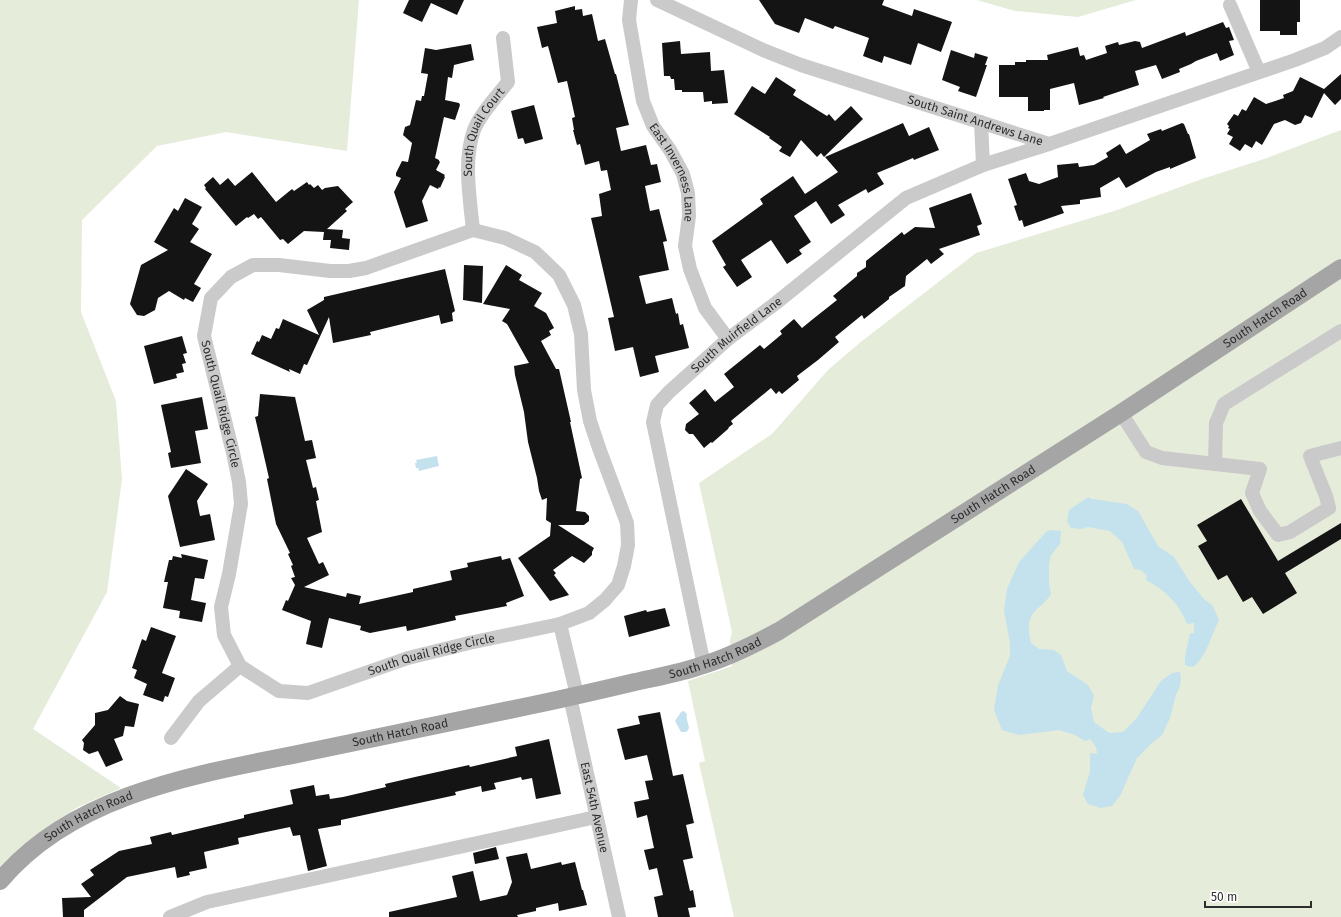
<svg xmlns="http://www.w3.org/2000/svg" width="1341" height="917" font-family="'Fira Sans',sans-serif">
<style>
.green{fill:#e5ecda}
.water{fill:#c4e1ee}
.building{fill:#141414}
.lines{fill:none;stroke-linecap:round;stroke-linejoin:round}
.minor{stroke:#cacaca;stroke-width:14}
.major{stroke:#a5a5a5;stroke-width:18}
.labels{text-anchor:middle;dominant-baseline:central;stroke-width:4;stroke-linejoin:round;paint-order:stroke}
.street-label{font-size:12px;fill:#2d2d2d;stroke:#fff}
</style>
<rect width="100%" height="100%" fill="#fff"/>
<path class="green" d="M0,0H359L347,151L226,132L157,146L82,220L81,312L116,401L122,479L107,592L33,729L121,788L78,807L36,835L0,871Z
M977,0H1136L1078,17L1015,11Z
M1341,130V917H734L699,763L705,761L688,681L732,666L730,640L732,632L699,483L772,434L828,370L862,341L976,253L1117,210L1202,179L1267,158Z"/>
<path class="water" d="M437,456L439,466L419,471L418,468H416L415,463H417L416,460Z
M1088,497L1092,499L1127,504L1138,511L1158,546L1174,557L1190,582L1204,599L1213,606L1219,620C1214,630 1204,661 1194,666C1191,668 1188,666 1185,665C1184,655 1188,644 1190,634L1194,633V623L1187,624C1179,603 1165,590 1146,580L1147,576L1141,570L1134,569L1122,542L1110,531L1088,527L1081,529L1071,528L1067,521L1069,510Z
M1052,530L1061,531L1060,544L1051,555L1049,565V584L1051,594C1046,603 1037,607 1032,615C1027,623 1029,635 1031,643L1039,649L1054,650L1061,655L1067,671L1088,685L1094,696L1091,708L1094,722L1109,733L1123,732L1136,719L1161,681L1172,673L1180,672L1181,680L1179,689L1176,694L1170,718L1162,735L1152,743L1137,758L1120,796L1112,806L1100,808L1088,804L1083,795L1090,771V753L1097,754L1096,747L1090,739L1085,741L1075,735L1059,730L1019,735L1002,730L994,710L998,685L1010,656V643L1004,611L1007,589L1019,562L1047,531Z
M684,711L687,714C685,723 693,727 686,732H681L675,721L681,712Z"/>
<path class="building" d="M409,0H464L457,15L431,3L422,22L403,13Z
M759,0H884L882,5L912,16L914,9L952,22L941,52L918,43L911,65L884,56L882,63L863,56L869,38L835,26L833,29L805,18L799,33L775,24Z
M1260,0H1300V22H1297V35H1280V31H1260Z
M575,6V10L582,9L583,16L592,14L598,41L605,39L615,74H616L629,125L616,128L621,151L646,145L651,165L657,164L661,182L645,186L650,211L659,209L667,241L663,242L669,270L639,276L646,304L672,298L676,314L678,313L680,325L683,324L689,348L655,356L659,372L640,377L633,347L615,351L608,318L614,317L591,218L602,216L599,194L611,190L607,170L601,171L599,161L585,165L580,144L577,145L573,130H574L572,118L575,117L567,81L558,83L548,46L542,48L537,27L557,23L555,11Z
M1223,22L1226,28L1229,27L1234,40L1229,41L1234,55L1220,61L1217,53L1196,61L1191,64L1179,69L1180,72L1162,79L1156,65L1135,71L1139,85L1103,97L1104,98L1079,105L1074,83L1050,89V110H1044V111H1028V97H999V65H1015V62H1026V60H1048L1047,55L1078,47L1080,56L1084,55L1086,60L1107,53L1105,46L1118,42L1119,45L1135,41L1140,42L1142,48L1185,32L1186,36Z
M680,41L681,54L710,52L711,71L724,70L728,103L712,104V101L704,102L703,92H682V90H675L674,79H671L670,76H664L662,43Z
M471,44L474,60L454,65L452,78L448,77L445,100L459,103L460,105L455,120L444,117L435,158L439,160V161L440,162L436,170L445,175L444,176L445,177L440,188L439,187L438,189L430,185L422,201L428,221L406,228L394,192L401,178L396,176V173L402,161L408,162L412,143L403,135L405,127L410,125L416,100L421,101L422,96H424L428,74L421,73L425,48L436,50Z
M951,50L974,58L975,53L988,57L985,65H987L976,97L958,91L960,87L942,80Z
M1341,74V99L1335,105L1324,93L1312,118L1305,115L1301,123L1295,125L1285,120L1274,124L1262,145L1256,141L1252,148L1245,144L1240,151L1229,144L1233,137L1227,134L1230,129L1228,128L1229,126L1227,124L1234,114L1238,116L1242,109L1246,111L1254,97L1266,104L1284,98L1283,95L1293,91L1300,77L1324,89Z
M776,77L796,90L793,95L827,116L829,114L835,121L851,106L863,119L824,157L821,153L817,157L801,140L790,157L779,151L782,147L769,138L770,137L734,114L752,86L765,94Z
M534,105L543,139L525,144L523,138L518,139L511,111Z
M903,123L909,136L929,127L939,150L914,160L913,158L877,173L884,184L868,193L866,189L838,205L845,215L831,224L816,201L794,216L811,242L799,250L802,254L787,264L771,240L741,260L752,277L737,287L723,267L726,265L712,241L763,204L760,199L793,176L805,194L838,172L825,157Z
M1182,123L1184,124L1188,134H1189L1196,158L1170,169V167L1156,172L1126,188L1119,177L1100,188L1101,197L1080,200V204L1061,206L1064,213L1024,227L1022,220L1019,221L1014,206L1017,205L1008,179L1026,173L1029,181L1039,184L1058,177L1057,165L1078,163L1079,167L1094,165L1108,157L1106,153L1120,144L1126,154L1150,140L1147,134L1161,129L1162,131Z
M252,172L276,202L292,189L294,191L307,182L309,185L310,184L314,188L318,185L322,190L325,188L338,186L353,202L345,209L347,211L327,229L343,230L342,238L350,239L349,250L330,248L331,240H323L324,232L304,231L288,244L283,239L280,240L261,217L258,219L254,214L248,218L247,217L236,226L205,189L206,188L204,185L213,177L220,185L228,178L235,186Z
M971,193L982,224L977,226L980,235L939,249L944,254L931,264L927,259L906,276L905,286L889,297V299L864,319L862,315L835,337L839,342L818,360L797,376L799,380L782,394L779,391L776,394L771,388L732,420L731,421L733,424L729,427L728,429L712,443L711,442L704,448L693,434H689L685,430L686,424L699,414L689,403L705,389L715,402L734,387L724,374L760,345L764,349L782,334L780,331L794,319L802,328L813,319L837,300L833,296L857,276V273L866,267V261L902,232L904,235L915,227L935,228L929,208Z
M185,198L202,207L192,224L199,229L190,242L212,254L194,284L201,288L193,302L185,298L184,300L169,291L158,298L155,310L144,316L137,315L130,304L141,265L168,250L154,242L174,208L178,211Z
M464,265L483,266L482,303L463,300Z
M506,265L522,275L519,280L542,293L534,306L546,313L554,328L549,331L551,335L541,341L556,369H559L571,422H570L582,478L580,479L576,511L585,512L589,516V521L584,525H558L594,548L592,552V555L584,563L572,556L553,570L556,573L554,575L569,595L550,601L518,558L550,536L551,523L546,520L547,498L542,500L539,491L537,478L528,442L524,412L515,375L514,366L529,363L507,324L502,321L510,309L483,304Z
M445,269L455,311L452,313L453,321L441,324L439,315L370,332L371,335L333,343L329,317L307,365L304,364L300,374L289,369L290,372L251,354L257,341L259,342L262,335L271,339L276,328L279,329L283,319L319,335L307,310L324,300V297Z
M182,336L187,353L183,354L186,363L182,364L184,372L176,374L177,378L154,384L144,346Z
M260,394L295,397L305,441L312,440L316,458L306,460L313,488L316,487L319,500L316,501L322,532L307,538L319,564L323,562L329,575L304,587L346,597L347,593L361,596L359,604L413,592V589L452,580L450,571L468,567L467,563L501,556L502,560L510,558L524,596L506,603L507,606L455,616L456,620L407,631L406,626L370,633L360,630L361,626L329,618L322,648L306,644L311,621L282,610L286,600L288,601L295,585L291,578L295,577L291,566L293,565L288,554L290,553L276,524L267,479L269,478L255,417L258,416Z
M202,397L208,429L195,431L201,463L171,468L168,453L171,452L161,405Z
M186,469L208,484L197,501L200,516L210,514L215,540L180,547L168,496Z
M1241,499L1278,561L1341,523V539L1285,573L1297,593L1263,614L1252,597L1243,602L1227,575L1218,580L1198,546L1207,541L1197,525Z
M181,554L208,560L204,579L195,578L191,600L206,603L202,622L179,618L180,611L163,608L168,582H164L169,560H172L173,556L182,558Z
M665,608L670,626L629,637L624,616L646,610L647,612Z
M151,627L176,636L162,673L175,678L168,697L165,696L163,702L143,695L147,684L134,678L137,670L132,668L142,639L146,641Z
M120,696L127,701L139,704L134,727L125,726L123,736L114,739L123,760L106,767L98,751L89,754L83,750L84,743L82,740L95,725V713L108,710Z
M660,712L673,776L683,774L694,823L686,825L693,858L683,860L690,891L693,890L696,907L688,908L690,917H658L654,897L663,895L657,868L649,870L644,850L654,848L647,815L637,818L634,802L649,799L645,781L653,780L647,755L625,760L617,729L640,724L638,716Z
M549,739L561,794L536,799L532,778L522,780L521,777L494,783L496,789L482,792L481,786L455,792L456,795L341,820V825L318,829L327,866L308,871L300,835L293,836L290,827L238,838L239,844L204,852L207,868L189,872L190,875L177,878L175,867L127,877L84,910V917H63L62,898L91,897L81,884L94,875L90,870L119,851L152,844L150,837L171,832L172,835L244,818V815L293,804L290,790L314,785L316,796L329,794L330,799L343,797L386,787L385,784L415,777L469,765L470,767L517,756L515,747Z
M496,847L499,859L475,864L473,853Z
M527,853L531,869L561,862L562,865L575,862L582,890H583L587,905L559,911L558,903L536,908V911L517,915L518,917H389V912L457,897L452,876L473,871L480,901L507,895L512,882L506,857Z"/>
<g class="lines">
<g class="minor">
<path id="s1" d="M631,0L629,20L643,101L653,126L670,150L683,174L688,193L689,216L685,246L690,269L705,308L728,339"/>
<path id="s2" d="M657,0L763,50L801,65L1049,144L1295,60L1325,48L1341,37"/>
<path d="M1230,5L1259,72"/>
<path d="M981,122L983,165"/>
<path id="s3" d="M473,230L366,268L349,271H330L279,265H253L231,277L211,298L204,336L233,453L239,482L241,504L229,574L221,607L224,635L240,666L279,691L308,693L408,658L469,643L560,624"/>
<path d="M473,230L505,238L535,252L559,275L574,305L581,334L584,390L590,421L599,448L627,523L628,545L624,566L618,585L605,600L589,613L560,624L577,695"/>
<path id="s4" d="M473,230C470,200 463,159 474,130C480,114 497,96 508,82L503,38"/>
<path d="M1121,413L1146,452L1162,458L1260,469L1252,493L1260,511L1278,535L1290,532L1329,508L1326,496L1310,456L1341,448"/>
<path d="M1215,464L1216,423L1224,404L1341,331"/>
<path id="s5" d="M704,665L653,422L657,405L669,392L728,339L776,303L906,198L983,165L1049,144"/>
<path id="s6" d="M570,697L619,917"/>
<path d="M171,738L199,701L240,666"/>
<path d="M170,917L207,902L596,817"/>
</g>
<path class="major" id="s7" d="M0,881C76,790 207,773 317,750C389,735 461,720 533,705C567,698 601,690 635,682C657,677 681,673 703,665C730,657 755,644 779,631L1121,413L1341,268"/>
</g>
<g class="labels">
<g class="street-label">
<text stroke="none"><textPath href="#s2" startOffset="341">South Saint Andrews Lane</textPath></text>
<text stroke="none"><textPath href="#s4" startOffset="102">South Quail Court</textPath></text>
<text stroke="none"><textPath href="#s1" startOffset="181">East Inverness Lane</textPath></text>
<text stroke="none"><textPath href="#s7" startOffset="1407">South Hatch Road</textPath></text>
<text stroke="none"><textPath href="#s5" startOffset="372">South Muirfield Lane</textPath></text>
<text stroke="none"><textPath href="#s3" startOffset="390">South Quail Ridge Circle</textPath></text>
<text stroke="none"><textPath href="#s7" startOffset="1083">South Hatch Road</textPath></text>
<text stroke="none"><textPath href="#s3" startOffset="865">South Quail Ridge Circle</textPath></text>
<text stroke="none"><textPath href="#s7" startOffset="759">South Hatch Road</textPath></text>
<text stroke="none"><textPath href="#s7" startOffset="435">South Hatch Road</textPath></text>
<text stroke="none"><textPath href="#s6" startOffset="113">East 54th Avenue</textPath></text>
<text stroke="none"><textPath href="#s7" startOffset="111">South Hatch Road</textPath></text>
</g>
</g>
<path d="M1205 901v6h106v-6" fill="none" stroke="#2d2d2d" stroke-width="2"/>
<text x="1211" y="901" font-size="12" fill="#2d2d2d" stroke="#ffffff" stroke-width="3" paint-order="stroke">50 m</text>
</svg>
